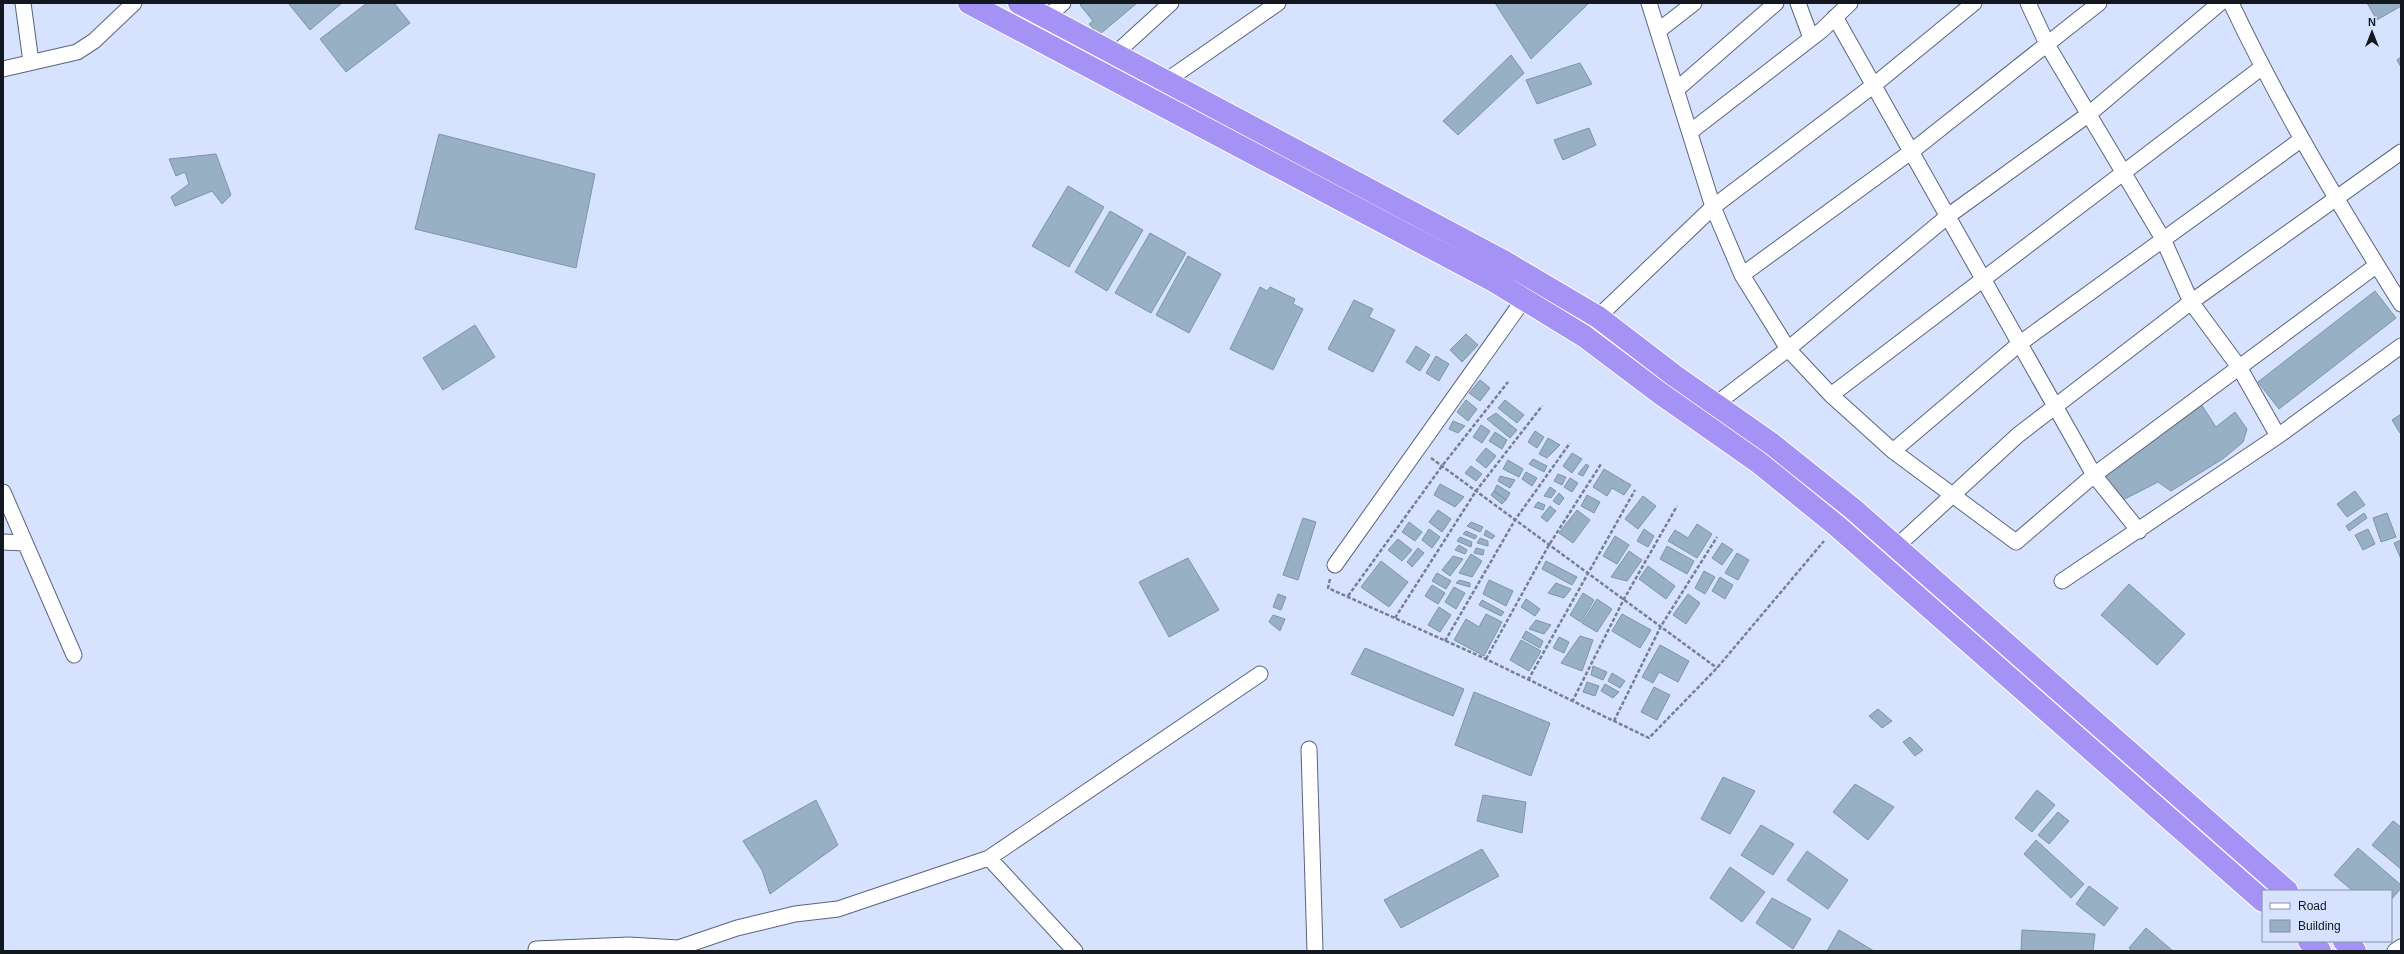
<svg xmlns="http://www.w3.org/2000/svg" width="2404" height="954" font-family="Helvetica,sans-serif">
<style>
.building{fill:#97b0c3;stroke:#7d95a7}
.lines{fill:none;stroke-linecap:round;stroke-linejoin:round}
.minor-casing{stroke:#5a657b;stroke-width:17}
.trunk-casing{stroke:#fff;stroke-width:24}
.path{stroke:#778092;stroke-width:2.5;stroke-dasharray:4 2;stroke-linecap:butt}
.minor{stroke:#fff;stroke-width:15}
.trunk{stroke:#a492f4;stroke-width:22}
</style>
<rect width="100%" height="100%" fill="#d7e3fe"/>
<path class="building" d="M288,3H342L310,30Z
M367,3H394L410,23L346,72L320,39Z
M1083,3H1137L1099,35L1089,24L1093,21L1080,5Z
M1495,3H1589L1531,59Z
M2367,3H2401V6L2377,20Z
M1511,55L1524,73L1458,135L1443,121Z
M2401,57V67L2397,60Z
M1580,63L1592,84L1537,104L1526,80Z
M1589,128L1596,145L1563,160L1554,140Z
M439,134L595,174L576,268L415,229Z
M216,154L231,195L222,204L212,191L175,206L171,197L189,184L185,172L176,176L169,159Z
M1068,186L1104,207L1069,267L1032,246Z
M1110,211L1143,230L1107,291L1075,272Z
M1150,233L1186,253L1151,313L1115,293Z
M1188,256L1221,274L1189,333L1156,315Z
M1260,287L1267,291L1270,287L1295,299L1293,304L1303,309L1273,370L1230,349Z
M2375,291L2396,318L2279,409L2258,382Z
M1354,300L1373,309L1369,317L1395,330L1373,372L1328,349Z
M475,325L495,357L443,390L423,358Z
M1466,334L1478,345L1462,362L1450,350Z
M1416,346L1430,355L1420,371L1406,362Z
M1436,356L1449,364L1439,381L1426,373Z
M1480,380L1490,388L1480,401L1469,393Z
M1466,400L1477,409L1468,421L1457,412Z
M1505,400L1524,415L1517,423L1498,408Z
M2199,401L2216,427L2235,412L2247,429L2243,442L2224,458L2171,491L2158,482L2119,502L2101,476Z
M1496,413L1517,430L1510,438L1487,419Z
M2401,414V433H2400L2392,420Z
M1453,421L1465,426L1458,433L1449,429Z
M1481,425L1490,431L1482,443L1473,437Z
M1535,431L1544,437L1537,448L1528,442Z
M1495,432L1507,440L1502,449L1489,441Z
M1548,438L1560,445L1547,458L1539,454Z
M1486,448L1496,456L1486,468L1476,460Z
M1572,453L1582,459L1572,473L1563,466Z
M1533,459L1547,466L1544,472L1529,464Z
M1508,460L1523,469L1519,477L1503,469Z
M1586,464L1589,466L1583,476L1578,474Z
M1471,466L1482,474L1476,481L1465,473Z
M1604,469L1631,485L1624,495L1612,488L1607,496L1593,487Z
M1526,472L1537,478L1532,486L1522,479Z
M1558,474L1566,477L1562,485L1554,481Z
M1500,476L1515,480L1510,488L1498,481Z
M1570,478L1578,483L1572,492L1564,487Z
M1440,484L1464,497L1455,507L1434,495Z
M1497,485L1510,493L1506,500L1494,491Z
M1550,487L1556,491L1551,498L1544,496Z
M1494,491L1506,500L1502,504L1491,495Z
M2355,491L2365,505L2347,517L2337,504Z
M1559,493L1564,498L1559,505L1553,501Z
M1587,495L1600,502L1594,513L1581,506Z
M1643,496L1656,506L1638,529L1625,519Z
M1538,502L1545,505L1543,510L1534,507Z
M1550,506L1556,511L1547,522L1541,517Z
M1438,510L1451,519L1442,532L1429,522Z
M1577,510L1590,520L1573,543L1559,533Z
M2364,513L2367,518L2349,531L2346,526Z
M2387,513L2396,537L2381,542L2373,518Z
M1303,518L1316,522L1298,580L1283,575Z
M1409,522L1422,532L1415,541L1402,532Z
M1471,522L1483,527L1480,532L1467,526Z
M1697,524L1712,534L1697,558L1668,541L1675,530L1688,538Z
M1429,529L1440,537L1432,548L1422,540Z
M1644,529L1654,536L1648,547L1637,541Z
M2368,529L2375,544L2363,550L2355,535Z
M1486,530L1495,536L1492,539L1484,535Z
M1466,531L1477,536L1475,539L1463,534Z
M1615,536L1629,545L1617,564L1603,556Z
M1460,537L1472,542L1471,547L1457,541Z
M1480,538L1488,541V546L1477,543Z
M1398,539L1412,550L1402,561L1388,550Z
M2401,540V559L2394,543Z
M1722,543L1733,550L1722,565L1712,558Z
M1459,545L1467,550L1465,554L1455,550Z
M1667,546L1694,561L1687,574L1660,559Z
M1418,548L1424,553L1412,567L1407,562Z
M1476,548L1484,550L1483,555L1474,553Z
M1629,551L1642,560L1627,581L1611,577Z
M1737,553L1749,560L1738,580L1725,573Z
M1471,554L1482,561L1472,577L1459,573Z
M1453,556L1463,559L1450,576L1442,570Z
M1188,558L1219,610L1169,637L1139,582Z
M1381,561L1408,582L1389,607L1361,587Z
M1546,561L1577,577L1572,585L1542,569Z
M1648,566L1675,586L1666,599L1639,579Z
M1704,571L1715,577L1705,594L1695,588Z
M1437,573L1451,581L1446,589L1432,581Z
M1720,577L1733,585L1725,599L1712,591Z
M1459,580L1470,583V587L1456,583Z
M1489,580L1513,591L1506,606L1483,594Z
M1556,583L1571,589L1564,598L1548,593Z
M2129,584L2185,634L2157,665L2101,615Z
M1432,585L1445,593L1438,604L1425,596Z
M1454,587L1465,593L1456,609L1445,602Z
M1583,593L1594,600L1581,622L1570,615Z
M1278,594L1286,597L1281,610L1273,607Z
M1688,594L1700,603L1686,624L1673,615Z
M1526,599L1540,609L1535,616L1521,607Z
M1597,599L1612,609L1597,632L1582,623Z
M1482,600L1504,612L1501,616L1479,605Z
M1439,607L1451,615L1440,632L1428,625Z
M1486,614L1502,622L1484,656L1454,640L1466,619L1479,627Z
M1622,614L1651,630L1640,648L1612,631Z
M1273,615L1285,619L1280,631L1269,622Z
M1536,620L1551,625L1544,634L1529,629Z
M1526,631L1543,641L1540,648L1522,638Z
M1580,636L1593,640L1582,671L1561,663Z
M1559,637L1569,642L1564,653L1553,648Z
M1521,640L1541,651L1529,671L1510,660Z
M1660,645L1689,661L1678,682L1659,672L1653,683L1642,677Z
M1365,648L1464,689L1453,716L1351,674Z
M1593,666L1607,672L1603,680L1591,675Z
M1612,673L1625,681L1620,688L1608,681Z
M1587,682L1599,686L1595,696L1583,692Z
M1605,684L1619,692L1613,698L1601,691Z
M1654,687L1670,695L1657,720L1641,712Z
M1474,692L1550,723L1531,776L1455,745Z
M1878,709L1892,721L1882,728L1869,716Z
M1910,737L1923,750L1915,756L1903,742Z
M1723,777L1755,791L1730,834L1701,819Z
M1855,784L1894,807L1868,840L1833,812Z
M2037,790L2055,805L2032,832L2015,818Z
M1483,795L1526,802L1522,833L1477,821Z
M816,800L838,845L770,894L762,870L743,841Z
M2058,812L2069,821L2049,844L2038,835Z
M2393,821L2401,827V869L2372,845Z
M1761,825L1794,844L1773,875L1741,855Z
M2036,840L2084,884L2071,898L2024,854Z
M2358,848L2401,885V888L2391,900V891H2353L2334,875Z
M1482,849L1499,876L1401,928L1384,900Z
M1807,851L1848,880L1828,909L1787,880Z
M1730,867L1765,892L1742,922L1710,898Z
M2089,886L2118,908L2104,926L2076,904Z
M1772,898L1811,919L1793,949L1756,923Z
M2146,928L2173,951H2133L2129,948Z
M1839,930L1874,951H1827Z
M2022,930L2095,934L2093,951H2021Z"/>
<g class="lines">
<defs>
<path id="minor" d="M23,3L31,62
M1649,3L1713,207L1742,275L1788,349L1831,395L1893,451L2016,542L2094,475L2377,265
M1798,3L1811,38
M2028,3L2048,46L2163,239L2191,302L2239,367L2278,436
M2231,3C2280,107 2340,206 2401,304
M1835,17L2094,475L2139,531
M1046,18L1063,3
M1658,31L1694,3
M1115,54L1171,3
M3,69L77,52L94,41L134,3
M1166,81L1278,3
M1676,90L1776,3
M1690,132L1822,30L1850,3
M1742,275L1912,151L2099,3
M1598,317L1713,207L1874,85L1974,3
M1831,395L2261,68
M1716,404L1788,349L1948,216L2089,114L2220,3
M1893,451L2019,344L2302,139
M3,492L74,655
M3,542L25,543
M1896,547L2018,435L2191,302L2401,152
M1335,565L1524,299
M2062,581L2278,436L2401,346
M1309,749L1315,951
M989,858L1075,951
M536,949L629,945L678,948L737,928L795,914L838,909L989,858L1260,674
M2395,951L2401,947"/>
<path id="trunk" d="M969,3L1494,281L1584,336L1661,394L1758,462L1837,526L2263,901
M1019,3L1505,262L1598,317L1675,376L1772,444L1852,508L2287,891
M2309,941L2320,951
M2344,941L2355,951"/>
</defs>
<use href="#minor" class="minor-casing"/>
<use href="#trunk" class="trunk-casing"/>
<path class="path" d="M1431,458L1717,668
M1330,579L1328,588L1486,659L1649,738L1717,668L1824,541
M1348,596L1442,466L1508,382
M1395,618L1476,491L1542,406
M1445,641L1515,520L1570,443
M1486,659L1549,545L1601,464
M1528,680L1635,490
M1572,702L1624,599L1677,506
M1614,721L1661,626L1717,537"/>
<use href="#minor" class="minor"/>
<use href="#trunk" class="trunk"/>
</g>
<rect width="2404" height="954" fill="none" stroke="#121720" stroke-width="8"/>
<rect x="2262" y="890" width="130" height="52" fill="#d7e3fe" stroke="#8891a5"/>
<rect x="2270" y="903" width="20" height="6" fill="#ffffff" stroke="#8891a5"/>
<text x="2298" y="910" font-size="12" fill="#121720">Road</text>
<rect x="2270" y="920" width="20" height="12" fill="#97b0c3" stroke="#8891a5"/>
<text x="2298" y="930" font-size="12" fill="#121720">Building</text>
<g transform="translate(2372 32)" stroke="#d7e3fe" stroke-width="3" paint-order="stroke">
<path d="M0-3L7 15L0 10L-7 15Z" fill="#121720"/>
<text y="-6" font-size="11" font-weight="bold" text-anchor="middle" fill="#121720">N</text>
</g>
</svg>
